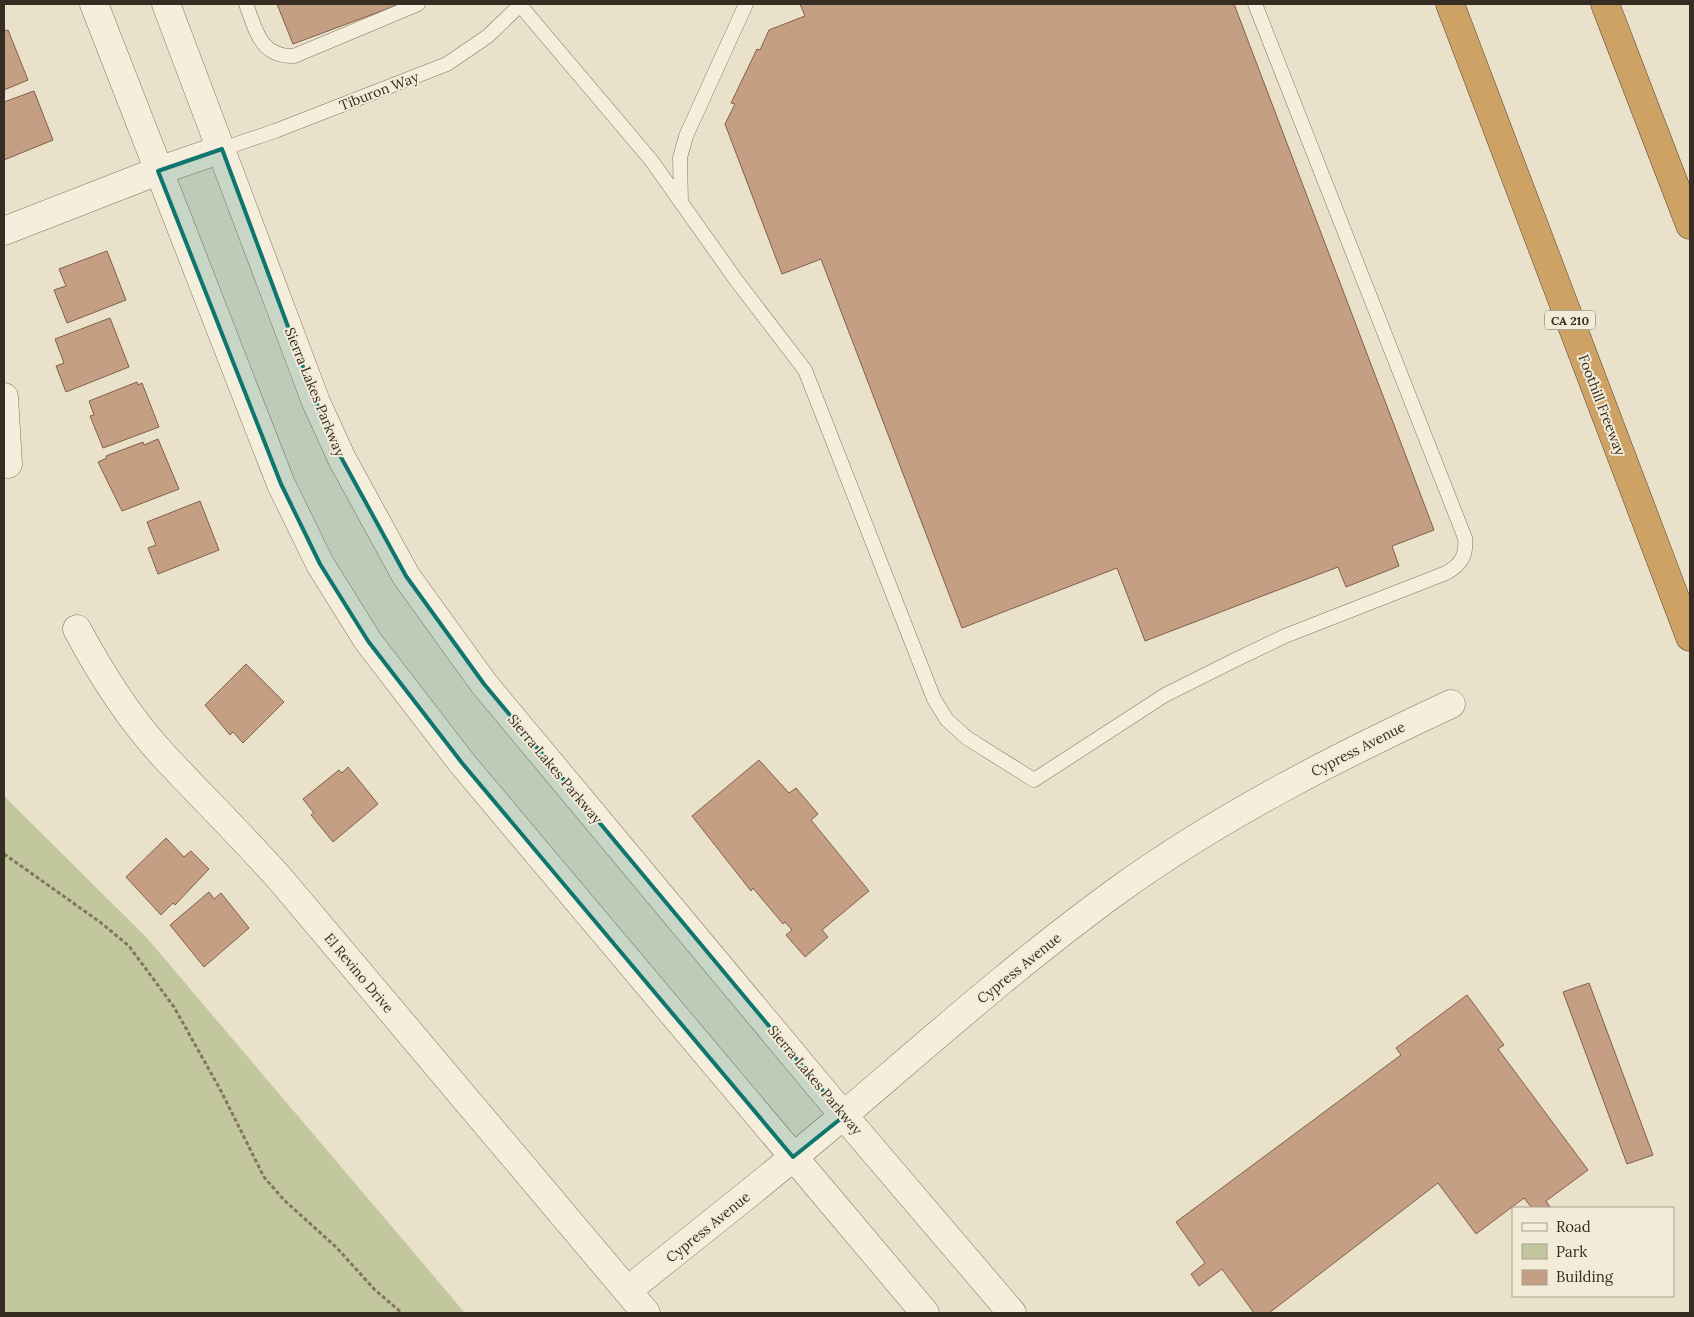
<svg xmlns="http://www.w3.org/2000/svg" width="1694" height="1317" font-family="Lora,serif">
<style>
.green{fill:#c2c79e}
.building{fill:#c49f84;stroke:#816049}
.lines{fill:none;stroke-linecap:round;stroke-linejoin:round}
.service-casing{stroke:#847460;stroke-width:15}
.minor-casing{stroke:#847460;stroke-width:29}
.tertiary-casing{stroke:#847460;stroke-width:29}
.motorway-casing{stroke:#534333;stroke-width:29}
.path{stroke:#847460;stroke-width:3;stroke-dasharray:4 2.5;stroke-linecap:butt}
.service{stroke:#f5eedc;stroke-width:14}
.minor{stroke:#f5eedc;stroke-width:28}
.tertiary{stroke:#f5eedc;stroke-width:28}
.motorway{stroke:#cea165;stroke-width:28}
.marked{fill:#0f766e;fill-opacity:0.2;stroke:#0f766e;stroke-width:4;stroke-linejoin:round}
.labels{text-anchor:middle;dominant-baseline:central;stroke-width:4;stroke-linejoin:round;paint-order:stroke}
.shield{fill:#f2ebd8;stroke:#6f6559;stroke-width:1}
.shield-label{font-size:12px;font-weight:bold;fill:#372c22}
.street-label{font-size:14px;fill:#372c22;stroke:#f2ebd8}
</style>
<rect width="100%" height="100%" fill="#eae1ca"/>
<path class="green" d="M4,796L147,938L465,1313H4Z"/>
<path class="building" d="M277,4H394L395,6L293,44Z
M800,4H1234L1434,530L1392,546L1399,566L1346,587L1338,567L1145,641L1117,568L962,628L821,259L782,274L725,124L735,104L731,103L757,49L760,50L769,30L805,16Z
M8,30L28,80L4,90V31Z
M34,91L53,140L4,160V102Z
M107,251L126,300L67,323L54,290L66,286L59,269Z
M110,318L129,367L66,392L56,366L64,363L55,339Z
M137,382L138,385L142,383L159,427L103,448L90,416L94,415L89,401Z
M158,439L179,489L122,511L98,462L107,458L106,456L143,442L144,445Z
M200,501L219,550L158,574L148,548L156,545L147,522Z
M246,664L284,702L243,743L233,732L230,735L205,705Z
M759,760L789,793L796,788L818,814L811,820L869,891L822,930L828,937L805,957L786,935L792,930L785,922L783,924L753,888L751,891L692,816Z
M348,767L378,804L333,842L311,815L314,813L303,799L339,770L342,773Z
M166,838L184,857L191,851L209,869L175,905L173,903L161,915L126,877Z
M209,892L214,899L221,893L249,928L204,967L170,925Z
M1589,983L1653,1155L1627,1164L1563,992Z
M1467,995L1504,1045L1498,1049L1588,1170L1546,1201L1550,1207L1548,1208H1532L1524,1198L1476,1234L1438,1183L1269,1313H1254L1222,1269L1199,1286L1191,1274L1205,1263L1176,1222L1401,1055L1396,1048Z"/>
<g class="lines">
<defs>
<path id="service" d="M246,4C256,30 260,57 294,56L418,4
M519,4L651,160L736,280L805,370L934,699L947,720L967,738L1034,780L1165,695L1235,660L1285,636L1446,573C1461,565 1467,555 1465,538L1255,4
M222,149L275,131L447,64L488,36L521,4
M681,202L680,158L686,136L746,4"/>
<path id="minor" d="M4,231L158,171L222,149
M4,397L8,464
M77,629C101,674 128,717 163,755C202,797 243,837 281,880L646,1313
M627,1291C700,1232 774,1175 845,1114C934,1038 1022,960 1117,891C1221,816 1335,758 1451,704"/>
<path id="tertiary" d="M94,4L281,484L320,564L368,641L462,763L925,1313
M166,4L316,402L342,459L406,576L484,684L844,1116L1012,1313"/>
<path id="motorway" d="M1450,4L1690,637
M1605,4L1690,225"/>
</defs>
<use href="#service" class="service-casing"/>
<use href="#minor" class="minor-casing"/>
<use href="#tertiary" class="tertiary-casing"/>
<use href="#motorway" class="motorway-casing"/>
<path class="path" d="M4,854L100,922L129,946L174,1007L221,1091L264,1177L284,1200L336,1247L375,1290L402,1313"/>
<use href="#service" class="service"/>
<use href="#minor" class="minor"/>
<use href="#tertiary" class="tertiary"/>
<use href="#motorway" class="motorway"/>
</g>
<path class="marked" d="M222,149L316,402L342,459L406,576L484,684L844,1116L793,1157L462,763L368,641L320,564L281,484L158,171Z"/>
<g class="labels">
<rect class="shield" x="1545" y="310.5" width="50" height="19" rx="4"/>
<g class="shield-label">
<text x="1570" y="320">CA 210</text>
</g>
<g class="street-label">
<text transform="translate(379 91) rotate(-21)">Tiburon Way</text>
<text transform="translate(315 392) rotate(68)">Sierra Lakes Parkway</text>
<text transform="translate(1602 405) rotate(69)">Foothill Freeway</text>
<text transform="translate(1358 749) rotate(-27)">Cypress Avenue</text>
<text transform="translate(555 769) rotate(50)">Sierra Lakes Parkway</text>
<text transform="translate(1019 968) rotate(-39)">Cypress Avenue</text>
<text transform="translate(359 973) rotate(50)">El Revino Drive</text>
<text transform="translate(815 1080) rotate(50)">Sierra Lakes Parkway</text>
<text transform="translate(708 1227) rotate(-39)">Cypress Avenue</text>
</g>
</g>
<rect width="1694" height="1317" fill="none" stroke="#372c22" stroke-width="10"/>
<rect x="1512" y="1207" width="162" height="90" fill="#f2ebd8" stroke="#a79f8f"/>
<rect x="1522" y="1223" width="25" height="8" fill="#f5eedc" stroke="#a79f8f"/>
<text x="1556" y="1232" font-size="15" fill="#372c22">Road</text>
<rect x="1522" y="1244" width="25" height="15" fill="#c2c79e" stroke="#a79f8f"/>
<text x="1556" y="1257" font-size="15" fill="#372c22">Park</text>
<rect x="1522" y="1270" width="25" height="15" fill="#c49f84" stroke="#a79f8f"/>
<text x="1556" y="1282" font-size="15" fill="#372c22">Building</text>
</svg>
